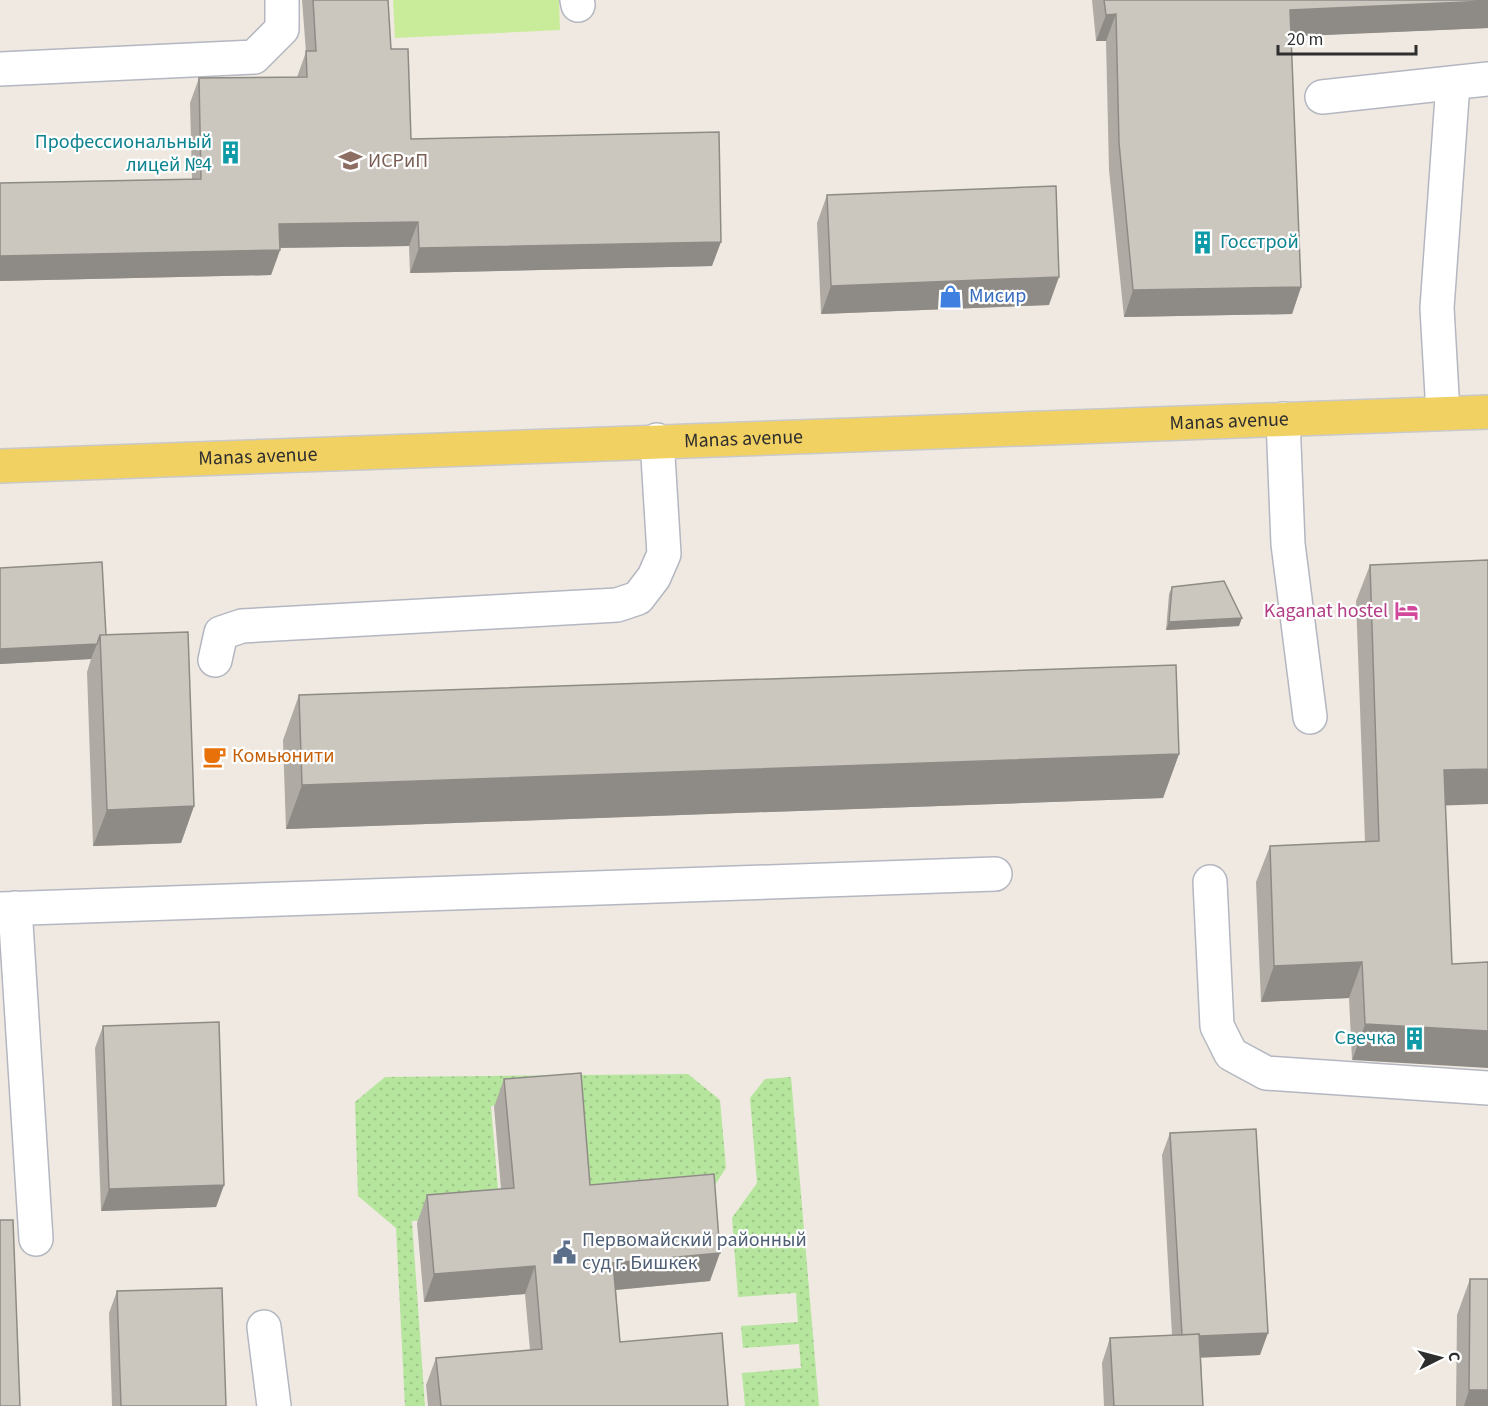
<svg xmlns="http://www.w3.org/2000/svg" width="1488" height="1406" font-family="'Source Sans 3',sans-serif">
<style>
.grass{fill:url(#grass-dots)}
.pitch{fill:#c9ec9a}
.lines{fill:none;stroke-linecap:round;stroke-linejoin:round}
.minor-casing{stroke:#b4b7c1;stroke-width:36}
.major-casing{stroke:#c9c9c9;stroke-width:36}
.minor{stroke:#fff;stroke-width:33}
.major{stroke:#f2d163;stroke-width:33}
.wall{fill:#afaba4}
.shaded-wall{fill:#8e8b86}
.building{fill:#cbc7bf;stroke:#8e8b86;stroke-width:1.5}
.labels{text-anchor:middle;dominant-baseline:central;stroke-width:4.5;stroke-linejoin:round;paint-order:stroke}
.culture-label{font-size:20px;fill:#0d838f;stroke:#fff;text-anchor:end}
.education-label{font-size:20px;fill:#785e54;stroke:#fff;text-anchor:start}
.shop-label{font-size:20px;fill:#366cbe;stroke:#fff;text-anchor:start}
.street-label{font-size:20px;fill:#2e2e2e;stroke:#fff}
.hotel-label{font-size:20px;fill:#b23c85;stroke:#fff;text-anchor:end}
.food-label{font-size:20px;fill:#c56008;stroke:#fff;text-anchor:start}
.service-label{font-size:20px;fill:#4e5e75;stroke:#fff;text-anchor:start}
</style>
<defs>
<pattern id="grass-dots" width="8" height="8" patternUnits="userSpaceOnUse" patternTransform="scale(1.5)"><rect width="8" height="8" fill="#b6e59e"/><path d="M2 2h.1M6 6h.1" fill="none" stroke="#9dc588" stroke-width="1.8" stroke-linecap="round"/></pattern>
</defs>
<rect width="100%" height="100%" fill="#efe9e1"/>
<path class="grass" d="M688,1074L720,1100L726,1168L707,1197L584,1209L573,1097L491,1106L500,1212L412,1221L425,1406H405L396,1228L358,1196L355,1102L385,1077Z
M791,1077L819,1406H745L742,1373L801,1368L799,1344L743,1348L741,1326L798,1322L796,1293L738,1297L732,1218L757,1183L750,1098L765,1079Z"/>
<path class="pitch" d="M393,0H559L560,30L395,38Z"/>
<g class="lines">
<defs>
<path id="minor" d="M577,0L578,5
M0,69L254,57L282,29V0
M1322,97L1488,79
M1443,413L1437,308L1453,83
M1283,419L1288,544L1310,717
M215,660L221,633L242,626L617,605L638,598L654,577L664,554L657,440
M1210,882L1217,1026L1231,1054L1266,1073L1488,1088
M15,908L36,1239
M0,909L995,874
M264,1327L274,1406"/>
<g id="major">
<path id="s1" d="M0,466L1488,412"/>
</g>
</defs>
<use href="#minor" class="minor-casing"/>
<use href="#major" class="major-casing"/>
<use href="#minor" class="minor"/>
<use href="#major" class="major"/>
</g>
<path class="wall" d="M302,0H388L391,49L411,139L712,266L410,273L409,246L280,248V250L271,275L0,281V183L192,179L190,103L199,78L297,77L306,52Z
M1092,0H1488V28L1291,36L1301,287L1292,314L1124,317L1109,170L1106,41H1096Z
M827,195L1049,305L821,314L817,223Z
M1370,565L1446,806L1352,1060L1349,998L1261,1002L1256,882L1270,846L1365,842L1356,601Z
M0,568L106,635L194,806L181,843L93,846L87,672L91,659L0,664Z
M1172,587L1239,626L1166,630L1169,594Z
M299,695L1179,754L1163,798L286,829L283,740Z
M103,1026L224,1185L216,1207L101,1211L95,1048Z
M504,1079L590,1185L710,1281L616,1290L620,1342L728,1406H428L426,1385L436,1358L530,1350L525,1294L424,1302L417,1223L427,1195L501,1189L494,1107Z
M1170,1133L1260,1355L1201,1357L1203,1406H1104L1102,1363L1110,1338L1172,1335L1162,1155Z
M1470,1279L1488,1406H1456L1457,1315Z
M117,1291L226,1406H112L109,1313Z"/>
<path class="shaded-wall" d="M1488,1V28L1280,37L1290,10Z
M1116,14L1106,41H1096L1106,15Z
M418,222L409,246L270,248L279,224Z
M721,242L712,266L410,273L419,248Z
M280,250L271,275L0,281V256Z
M1059,277L1049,305L821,314L831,286Z
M1301,287L1292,314L1124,317L1133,290Z
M1242,618L1239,626L1166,630L1169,622Z
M97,644L91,659L0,664V649Z
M1179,754L1163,798L286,829L302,785Z
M1488,769V804L1431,806L1444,770Z
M194,806L181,843L93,846L107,810Z
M1362,962L1349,998L1261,1002L1274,966Z
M1365,1024L1488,1031V1068L1352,1060Z
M224,1185L216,1207L101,1211L109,1189Z
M720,1253L710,1281L603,1291L613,1263Z
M535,1266L525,1294L424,1302L434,1274Z
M1268,1333L1260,1355L1174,1359L1182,1337Z
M1469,1390H1488V1406H1464Z"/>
<path class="building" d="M313,0H388L391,49H408L411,139L719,132L721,242L419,248L418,222L279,224L280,250L0,256V183L201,179L199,78L307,77L306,51H316Z
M1104,0H1488V1L1290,10L1301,287L1133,290L1119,143L1116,14L1106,15Z
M1056,186L1059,277L831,286L827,195Z
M1488,560V769L1444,770L1452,964L1488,962V1031L1365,1024L1362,962L1274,966L1270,846L1379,841L1370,565Z
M102,562L106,635H100L97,644L0,649V568Z
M1224,581L1242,618L1169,622L1172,587Z
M188,632L194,806L107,810L100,635Z
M1176,665L1179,754L302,785L299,695Z
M219,1022L224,1185L109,1189L103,1026Z
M581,1073L590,1185L714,1174L720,1253L613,1263L620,1342L722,1333L728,1406H441L436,1358L542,1349L535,1266L434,1274L427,1195L514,1188L504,1079Z
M1256,1129L1268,1333L1200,1336L1199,1334L1182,1335L1170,1133Z
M0,1220H13L20,1406H0Z
M1470,1279H1488V1390H1469Z
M222,1288L226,1406H121L117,1291Z
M1199,1334L1203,1406H1114L1110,1338Z"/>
<defs>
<symbol id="building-bare" viewBox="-9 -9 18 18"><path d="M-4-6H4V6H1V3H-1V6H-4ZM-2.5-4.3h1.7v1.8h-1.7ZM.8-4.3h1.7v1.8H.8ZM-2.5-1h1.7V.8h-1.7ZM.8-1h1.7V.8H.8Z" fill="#0f9aa8" stroke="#fff" stroke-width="2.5" paint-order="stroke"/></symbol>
<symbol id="university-bare" viewBox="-9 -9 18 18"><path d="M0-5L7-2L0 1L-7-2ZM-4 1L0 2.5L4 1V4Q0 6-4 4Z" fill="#8d6e63" stroke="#fff" stroke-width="2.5" paint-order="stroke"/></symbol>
<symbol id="shop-bare" viewBox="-9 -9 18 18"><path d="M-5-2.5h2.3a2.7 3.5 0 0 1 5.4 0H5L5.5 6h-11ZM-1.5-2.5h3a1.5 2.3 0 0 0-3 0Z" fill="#3f7fe0" stroke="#fff" stroke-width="2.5" paint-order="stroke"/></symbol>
<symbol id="hotel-bare" viewBox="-9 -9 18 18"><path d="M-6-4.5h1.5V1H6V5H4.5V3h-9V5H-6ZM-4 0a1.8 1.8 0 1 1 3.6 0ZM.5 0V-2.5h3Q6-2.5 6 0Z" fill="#d1479c" stroke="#fff" stroke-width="2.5" paint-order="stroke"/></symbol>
<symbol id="cafe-bare" viewBox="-9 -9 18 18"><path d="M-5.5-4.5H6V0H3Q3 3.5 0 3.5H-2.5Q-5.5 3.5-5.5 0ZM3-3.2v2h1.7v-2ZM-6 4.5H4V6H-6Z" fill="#e8710a" stroke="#fff" stroke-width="2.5" paint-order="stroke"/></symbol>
<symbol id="civic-bare" viewBox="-9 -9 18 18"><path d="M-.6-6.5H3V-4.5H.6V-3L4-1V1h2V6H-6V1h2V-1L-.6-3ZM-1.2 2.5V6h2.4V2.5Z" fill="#5c6f8a" stroke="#fff" stroke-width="2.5" paint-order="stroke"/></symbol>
</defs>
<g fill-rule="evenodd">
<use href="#building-bare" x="214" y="136" width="33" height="33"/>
<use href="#university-bare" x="334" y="144" width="33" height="33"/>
<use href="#building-bare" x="1186" y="226" width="33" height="33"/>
<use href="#shop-bare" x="934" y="280" width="33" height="33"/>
<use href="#hotel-bare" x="1390" y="594" width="33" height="33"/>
<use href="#cafe-bare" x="198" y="740" width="33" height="33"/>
<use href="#building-bare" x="1398" y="1022" width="33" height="33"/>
<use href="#civic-bare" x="548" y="1236" width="33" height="33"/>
</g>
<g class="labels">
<g class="culture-label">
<text x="212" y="142">Профессиональный<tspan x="212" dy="23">лицей №4</tspan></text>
<text x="1220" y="242" text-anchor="start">Госстрой</text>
<text x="1396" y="1038">Свечка</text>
</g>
<g class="education-label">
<text x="368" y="161">ИСРиП</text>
</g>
<g class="shop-label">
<text x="969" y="296">Мисир</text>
</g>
<g class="street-label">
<text stroke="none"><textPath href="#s1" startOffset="1230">Manas avenue</textPath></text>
<text stroke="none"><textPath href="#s1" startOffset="744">Manas avenue</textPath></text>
<text stroke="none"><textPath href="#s1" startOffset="258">Manas avenue</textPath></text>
</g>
<g class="hotel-label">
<text x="1388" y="611">Kaganat hostel</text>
</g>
<g class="food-label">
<text x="232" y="756">Комьюнити</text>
</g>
<g class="service-label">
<text x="582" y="1240">Первомайский районный<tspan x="582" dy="23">суд г. Бишкек</tspan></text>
</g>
</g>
<g transform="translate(1440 1358) rotate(84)" stroke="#ffffff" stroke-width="4.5" paint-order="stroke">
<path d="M0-4.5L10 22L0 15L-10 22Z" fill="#2e2e2e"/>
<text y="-9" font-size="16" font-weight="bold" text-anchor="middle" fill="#2e2e2e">С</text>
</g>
<path d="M1278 45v9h138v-9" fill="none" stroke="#2e2e2e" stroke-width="3"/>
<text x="1287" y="45" font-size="18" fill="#2e2e2e" stroke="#ffffff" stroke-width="4.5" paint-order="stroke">20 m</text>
</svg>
